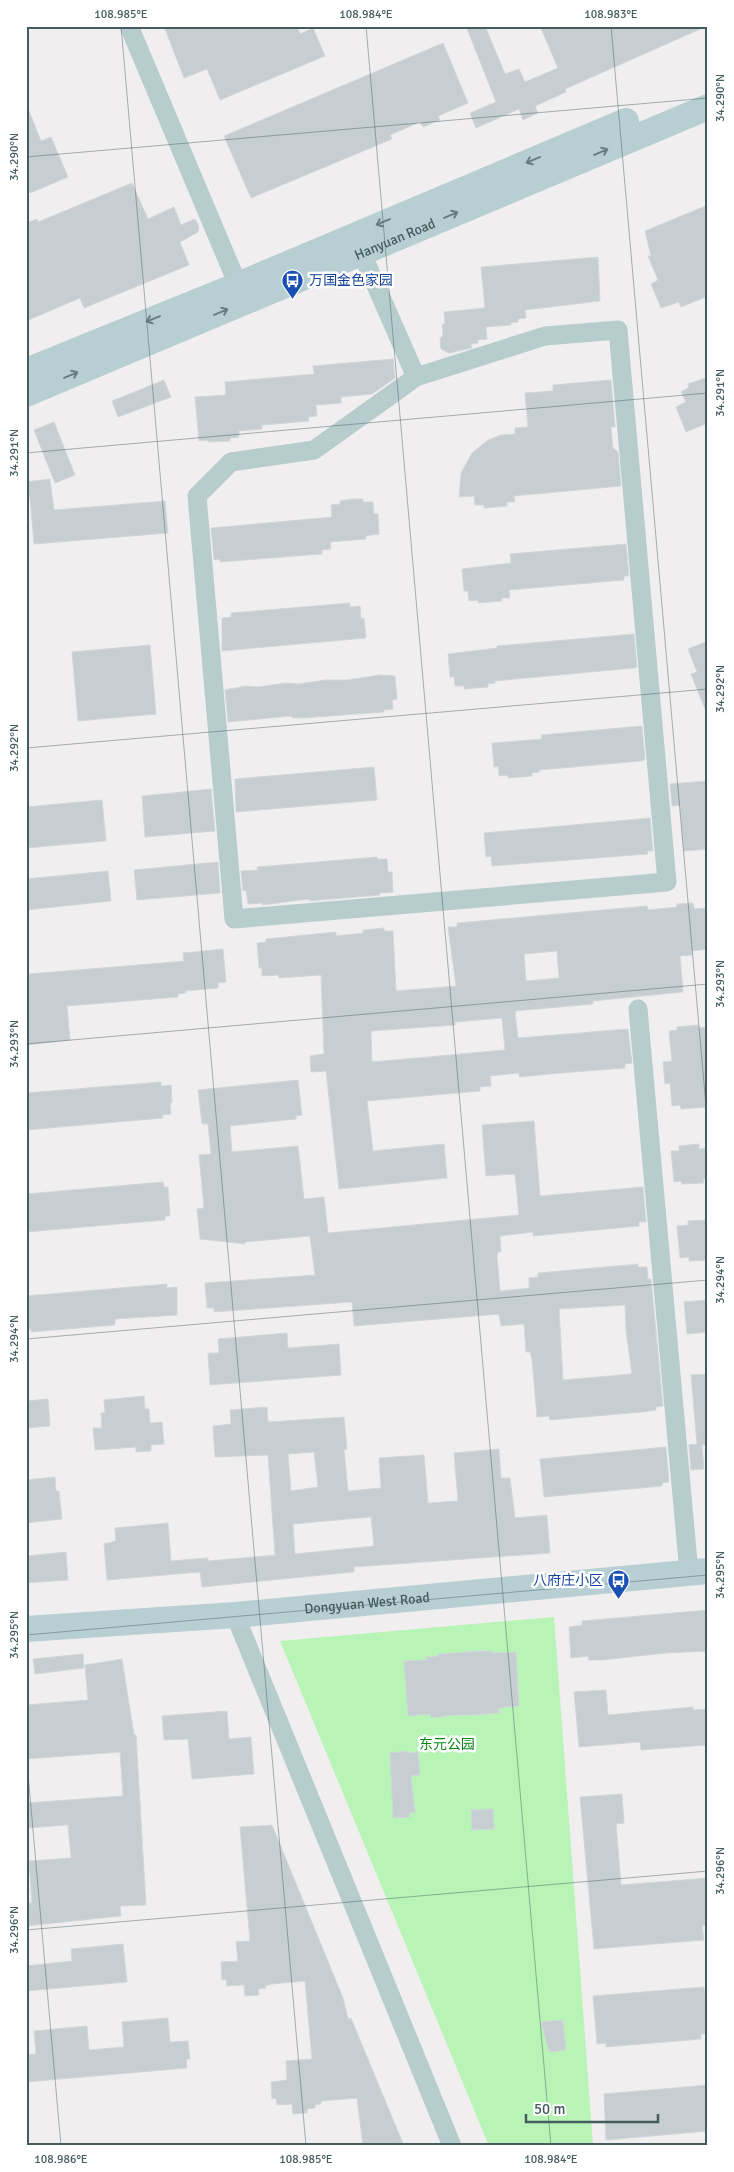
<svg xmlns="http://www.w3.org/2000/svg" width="734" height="2172" font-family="Signika,'Noto Sans SC',sans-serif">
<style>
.green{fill:#b7f4b6}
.building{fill:#c7ced1;stroke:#d1d8da;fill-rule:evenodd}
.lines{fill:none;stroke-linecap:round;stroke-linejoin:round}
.street{stroke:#b7cccd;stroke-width:19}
.secondary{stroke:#b7cfd3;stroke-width:26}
.oneway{stroke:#667e81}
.ticks{fill:none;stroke:#445c5e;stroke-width:1;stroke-opacity:0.45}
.labels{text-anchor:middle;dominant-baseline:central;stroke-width:5;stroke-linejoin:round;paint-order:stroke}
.street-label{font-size:14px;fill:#445c5e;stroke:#fff}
.transit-label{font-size:14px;fill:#164399;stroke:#fff;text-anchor:start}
.park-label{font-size:14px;fill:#0c8819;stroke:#fff}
.neatline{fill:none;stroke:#445c5e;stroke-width:2}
.ticks-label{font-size:12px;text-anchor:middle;fill:#445c5e}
</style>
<rect width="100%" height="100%" fill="#f1eeef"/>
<path class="green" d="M554,1617L593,2146H489L280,1641Z"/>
<path class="building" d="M164,26H297L300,34L313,28L325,56L220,100L207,69L184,78Z
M466,26H485L505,74L519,69L525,82L558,68L540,26H707L565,89L566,92L535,106L538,113L523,120L519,109L476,128L470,113L496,102Z
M443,43L468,103L438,116L440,120L423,127L420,122L390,135L392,139L251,198L224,136Z
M27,106L41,141L51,137L68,177L30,193L26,183Z
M132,183L148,219L174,207L181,225L195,219L199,227L198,232L180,242L189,265L84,308L80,298L26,321V223L37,219L38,222Z
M708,205V296L681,307L679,302L661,308L651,284L658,280L648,256H651L645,231Z
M598,257L600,301L525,310L526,318L518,319V322L511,323V325L486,327L487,339L478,340V343L471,344L472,348L449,353L441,349L440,339L443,335L442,324H445L444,312L485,308L481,267Z
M393,359L395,378L372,394L341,397V403L316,405L317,416L308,417L309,421L262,425V429L239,431V437L230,438V441L208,442V440L199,441L195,397L226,395L225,382L314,374L313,366Z
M708,377V423L686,432L676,407L686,402L681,392L689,387L688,384Z
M164,380L171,397L118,417L112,401Z
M611,380L615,427H611L613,448L618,452L621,486L514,496L515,502H507V506L484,508V505H475L474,496L459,497L461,473L472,453L488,440L501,435L515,434V428L528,427L525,393L553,391V385Z
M54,422L75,475L55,483L34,430Z
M50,479L54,510L165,501L168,533L34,544L30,497H26V482Z
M352,499H363V502H373L374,514H378L379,534L366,536V539L330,542L331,549L322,550V554L220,562V559L214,560L211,528L332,517L331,505L340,504V501Z
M626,544L629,576H624V580L509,590L510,598H501L502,601L478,603V600L469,601L468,591H464L462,569L511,563L510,554Z
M350,603V607L360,606L361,619L364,618L366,638L222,651V618L231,617V613Z
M634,634L637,667L634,668L495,681V683L488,684V687L464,689V686H455L454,677H450L448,654L497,648V646Z
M708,641V714H707L691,674L697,672L688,649Z
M150,645L156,714L78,721L72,652Z
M380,675L395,676L397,699L392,700L393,709L384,710V712L302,718H293L291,716L228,722L225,690L246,686L259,687L285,683L298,684L325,680H346Z
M642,726L645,759L642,761L539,770V772L532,773V776L508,778V775L499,776L498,766L494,767L492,743L542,739L541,735Z
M374,767L377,800L236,812L235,779Z
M708,781V849L684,851L680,805L672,806L670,784Z
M211,789L215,831L145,837L142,796Z
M102,800L106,841L26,848V807Z
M650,818L653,851H647L648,854L492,866L491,856L486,857L484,833Z
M377,857L378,859H387L388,872H392L393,892L380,893V895L309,901V899L262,905V903L248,904L246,890L243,891L241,871L258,870L257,867Z
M218,862L220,893L137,900L134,870Z
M108,871L111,901L26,910V879Z
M693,903L694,909L708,908V949L692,951V955L680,956L683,992L593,1001V1004L515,1011L518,1038L628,1029L632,1063L625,1064V1068L561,1073L519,1077V1073L490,1076L491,1086L480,1087V1091L367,1101L373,1151L444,1144L447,1178L339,1189L326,1071L311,1072L310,1056L324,1054L321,975L279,978L278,975L262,976V968H259L257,943L266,942V939L336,932V936L363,933V930L384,928V931H393L396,991L456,986L448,927H457V923L647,906L648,910L677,907V904ZM557,951L559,978L526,981L524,954ZM502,1018L505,1050L372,1062L371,1031L455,1025V1022Z
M223,949L226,982L218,983V988L185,991L186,993L178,994V997L67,1006L70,1040L26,1045V976L29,974L174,962L184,961L183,953Z
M698,1025L699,1028L707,1027L708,1107L681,1109L680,1105L672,1106L670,1083L665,1084L663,1062L672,1061L669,1031L677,1030V1027Z
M298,1080L302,1115L296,1116V1119L230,1126L232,1152L298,1146L304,1199L324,1197L328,1233L519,1215L515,1174L486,1176L482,1125L534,1121L540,1196L643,1187L646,1222H639V1226L533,1236V1232L500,1236L501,1252H498L497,1256L500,1291L529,1288V1278L538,1277V1273L638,1264V1267H647L648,1279H651L663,1406L656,1407V1410L642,1412L550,1420L549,1416L537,1417L532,1359L530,1352H526L524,1324L501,1326L499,1314L354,1326L352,1302L214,1312V1308H207L205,1283L315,1275L310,1236L245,1242V1244L200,1239L197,1209L204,1208L199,1155L211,1154L208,1124H202L198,1090ZM625,1305L626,1331L632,1374L563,1380L559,1309Z
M161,1082V1086L171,1085L172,1103H170L171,1114L162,1115L163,1118L26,1130V1093Z
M699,1144V1149L708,1148V1179H703L704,1183L682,1184L681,1181L674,1182L671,1151H679V1146Z
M163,1182L164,1187H168L170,1216H165V1220L26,1232V1194Z
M707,1220L708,1260L689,1261V1257L680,1258L677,1226L688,1225V1221Z
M167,1284V1288L177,1287V1315L115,1319V1325L31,1332V1329H27L26,1296Z
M708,1300V1332L687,1334L684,1302Z
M287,1333L288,1348L339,1344L341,1375L210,1385L208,1353H219L218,1339Z
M708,1374V1445H702L704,1469L691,1470L689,1445L697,1444L691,1375Z
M144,1396L145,1409H149L150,1423L162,1422L164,1444L151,1445V1451L136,1452V1447L95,1450L93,1428H102L101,1413H105L104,1400Z
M48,1399L50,1426L26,1428V1401Z
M267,1407L268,1422L344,1417L347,1449L344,1450L348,1491L381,1488L379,1458L424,1455L428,1503L458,1501L454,1453L499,1449L501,1478H510L515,1518L547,1515L550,1553L354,1567V1572L202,1587L200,1572L107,1580L104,1544L116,1541L115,1528L168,1523L171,1561L208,1558V1561L275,1555L268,1455L215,1457L213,1426L231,1424L230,1410ZM314,1452L318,1487L291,1491L288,1454ZM371,1517L374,1546L295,1554L293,1524Z
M666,1447L669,1482L662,1483V1486L544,1497L540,1459Z
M55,1477L56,1491H59L62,1519L26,1523V1480Z
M66,1552L68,1580L26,1583V1556Z
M708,1610V1651L666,1653L602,1660H589L588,1656L571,1658L569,1627L582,1625V1621Z
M480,1651H492V1653L516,1652L519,1706L499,1708V1713L475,1715H454L431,1718L430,1714L408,1716L404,1661L426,1660V1657L438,1656V1654Z
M83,1654L84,1668L35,1674L33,1659Z
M122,1659L134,1735H136L146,1905L120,1906L121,1916L26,1926V1903H32L29,1861L71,1858L68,1825L26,1828V1803L123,1796L120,1752L26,1759V1705L88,1700L85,1665Z
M606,1690L608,1715L693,1707V1710L708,1709V1745L641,1750L640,1742L579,1747L574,1692Z
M227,1711L229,1739L251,1737L254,1774L192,1779L188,1739L164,1740L162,1716Z
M408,1751V1753L418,1752L420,1775L411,1776L415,1812L409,1813L410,1817L393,1818L390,1753Z
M622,1794L624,1823L616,1824L621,1885L708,1878V1925L702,1926L704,1940L594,1949L580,1797Z
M493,1809L494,1829L472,1830L471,1810Z
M272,1825L343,1998L348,2019L351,2018L404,2146H363L357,2098L321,2101V2104L315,2105V2108L307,2109V2113L293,2114L292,2104L277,2105L276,2098L272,2099L271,2082L287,2080L286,2061L312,2059L305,1981L272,1984L265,1986L266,1988L258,1989L259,1995L245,1996L244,1985L227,1986L226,1979L222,1980L221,1962L238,1961L236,1942L250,1941L240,1827Z
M123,1944L127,1982L26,1991V1966L72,1961L71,1949Z
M704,1987L708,2014V2034H701V2039L606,2047V2043L597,2044L593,1996Z
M168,2018L170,2042L188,2041L190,2059H186L187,2068L26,2082V2055L36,2054L34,2031L87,2026L89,2050L124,2047L122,2022Z
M563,2020L566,2050L549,2052L541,2022Z
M708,2085V2131L606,2140L604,2094Z"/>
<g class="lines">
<path class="street" d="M129,26L238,285
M357,242L416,377L314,450L231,462L197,496L234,919L667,882L618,330L545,336L416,377
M638,1009L689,1573
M235,1615L452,2146"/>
<g class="secondary">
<path d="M26,371L238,285L626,121"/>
<path id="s1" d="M26,394L708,107"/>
<path id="s2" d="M26,1629L235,1615L708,1571"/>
</g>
</g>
<defs><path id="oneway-shaft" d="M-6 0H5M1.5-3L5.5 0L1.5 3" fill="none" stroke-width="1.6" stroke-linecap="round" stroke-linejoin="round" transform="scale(1.25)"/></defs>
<g class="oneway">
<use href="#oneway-shaft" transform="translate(601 152) rotate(-23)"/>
<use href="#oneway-shaft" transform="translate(533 160) rotate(157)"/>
<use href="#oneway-shaft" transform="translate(451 215) rotate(-23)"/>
<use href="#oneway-shaft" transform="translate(383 222) rotate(157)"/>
<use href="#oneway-shaft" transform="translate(221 312) rotate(-23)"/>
<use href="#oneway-shaft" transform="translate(153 319) rotate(158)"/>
<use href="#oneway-shaft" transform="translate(71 375) rotate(-23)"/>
</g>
<path class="ticks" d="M121,26L306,2146M366,26L551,2146M611,26L708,1129M26,157L708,98M26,453L708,393M26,748L708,689M26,1044L708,984M26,1339L708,1280M26,1635L708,1575M26,1751L61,2146M26,1930L708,1871"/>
<defs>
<symbol id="bus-pin" viewBox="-11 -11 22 30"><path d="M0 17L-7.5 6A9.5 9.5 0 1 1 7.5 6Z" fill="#1a4fb4" stroke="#fff"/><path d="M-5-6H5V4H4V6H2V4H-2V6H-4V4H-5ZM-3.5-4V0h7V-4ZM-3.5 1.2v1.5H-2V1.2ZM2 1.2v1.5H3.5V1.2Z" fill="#fff"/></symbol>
</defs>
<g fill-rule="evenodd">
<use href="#bus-pin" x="280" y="268" width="25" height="34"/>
<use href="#bus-pin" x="606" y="1568" width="25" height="34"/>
</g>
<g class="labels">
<g class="street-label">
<text stroke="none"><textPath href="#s1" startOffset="400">Hanyuan Road</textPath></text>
<text stroke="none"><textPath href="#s2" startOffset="342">Dongyuan West Road</textPath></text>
</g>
<g class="transit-label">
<text x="309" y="280">万国金色家园</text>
<text x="603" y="1580" text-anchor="end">八府庄小区</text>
</g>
<g class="park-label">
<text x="447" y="1744">东元公园</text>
</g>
</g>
<rect width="734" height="2172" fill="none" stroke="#ffffff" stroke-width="55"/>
<path d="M526 2114v8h132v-8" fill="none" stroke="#445c5e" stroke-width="2.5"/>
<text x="534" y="2114" font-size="15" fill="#445c5e" stroke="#ffffff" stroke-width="4" paint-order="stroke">50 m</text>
<rect x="28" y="28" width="678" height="2116" class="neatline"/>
<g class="ticks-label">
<text x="121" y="18">108.985°E</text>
<text x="366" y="18">108.984°E</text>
<text x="611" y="18">108.983°E</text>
<text transform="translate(720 98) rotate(-90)" y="4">34.290°N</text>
<text transform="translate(14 157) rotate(-90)" y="4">34.290°N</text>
<text transform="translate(720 393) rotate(-90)" y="4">34.291°N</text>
<text transform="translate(14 453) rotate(-90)" y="4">34.291°N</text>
<text transform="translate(720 689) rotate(-90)" y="4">34.292°N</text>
<text transform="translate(14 748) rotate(-90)" y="4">34.292°N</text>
<text transform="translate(720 984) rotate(-90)" y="4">34.293°N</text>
<text transform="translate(14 1044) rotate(-90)" y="4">34.293°N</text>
<text transform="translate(720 1280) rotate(-90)" y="4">34.294°N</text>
<text transform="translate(14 1339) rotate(-90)" y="4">34.294°N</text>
<text transform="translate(720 1575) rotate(-90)" y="4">34.295°N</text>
<text transform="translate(14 1635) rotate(-90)" y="4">34.295°N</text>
<text transform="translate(720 1871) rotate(-90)" y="4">34.296°N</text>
<text transform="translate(14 1930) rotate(-90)" y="4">34.296°N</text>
<text x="61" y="2163">108.986°E</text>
<text x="306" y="2163">108.985°E</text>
<text x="551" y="2163">108.984°E</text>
</g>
</svg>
